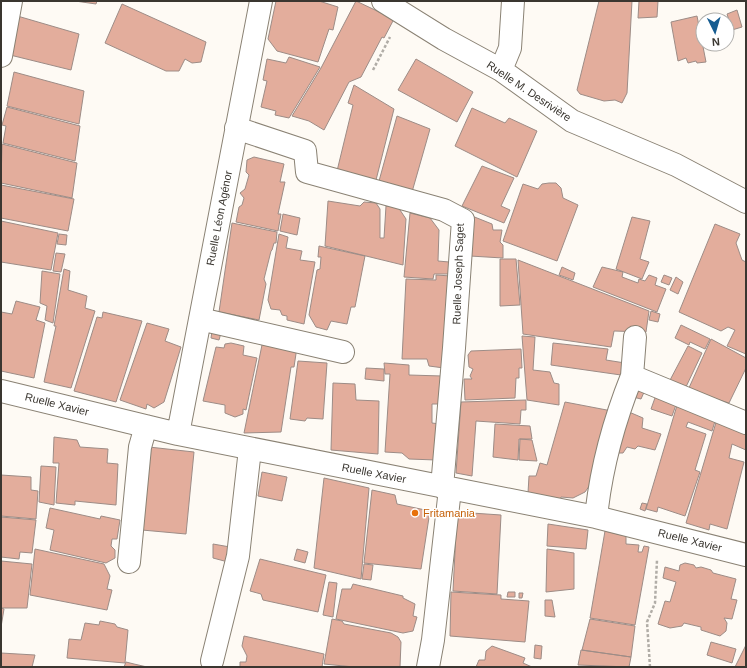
<svg xmlns="http://www.w3.org/2000/svg" width="747" height="668" font-family="Arial,sans-serif">
<style>
.building{fill:#e3ad9c;stroke:#9d8c86}
.lines{fill:none;stroke-linecap:round;stroke-linejoin:round}
.minor-casing{stroke:#8a8274;stroke-width:24}
.path{stroke:#b1ada7;stroke-width:2.5;stroke-dasharray:3 2;stroke-linecap:butt}
.minor{stroke:#fff;stroke-width:22}
.food-dot{fill:#e8710a;stroke:#fff;stroke-width:1.5}
.labels{text-anchor:middle;dominant-baseline:central;stroke-width:3;stroke-linejoin:round;paint-order:stroke}
.street-label{font-size:11px;fill:#3a3630;stroke:#fff}
.food-label{font-size:11px;fill:#c56008;stroke:#fff;text-anchor:start}
</style>
<rect width="100%" height="100%" fill="#fefaf4"/>
<path class="building" d="M75,1H97L96,4Z
M276,1H319L338,7L333,30L329,29L318,62L277,51L268,39Z
M356,1L394,19L384,38L382,37L361,77L349,82L324,130L309,121L292,116L321,68Z
M599,1H632L627,93L622,103L615,100L604,101L580,94L577,90Z
M639,1H658L657,17L638,18Z
M122,4L206,42L201,62L192,63L185,59L179,71H166L105,43Z
M737,10L742,27L732,30L727,14Z
M14,15L79,34L71,70L6,54Z
M697,16L706,62L697,63L696,61L688,63L686,58L678,61L671,22Z
M289,57L320,67L289,118L275,115L276,111L261,107L267,81L263,80L267,59L286,63Z
M416,59L473,92L457,122L398,90Z
M14,72L84,91L79,124L7,106Z
M354,85L394,109L376,180L337,171L353,105L348,103Z
M7,107L80,126L75,161L3,143L6,126L2,125Z
M472,108L505,123L509,118L537,131L517,177L455,146Z
M397,116L430,129L412,192L379,181Z
M2,144L77,163L72,198L1,183Z
M254,157L284,164L280,182H285L278,214H281L278,231L236,222L239,207L242,205L244,198L240,193L245,189L249,175L246,172L247,160Z
M482,166L514,178L501,206L510,210L504,223L462,206Z
M549,183H556L561,188L563,198L578,205L557,261L503,241L523,184L538,189L542,184Z
M1,185L74,199L68,231L1,218Z
M328,201L360,206L364,202L376,203L380,209V238H384L386,206L398,207L406,219L403,265L325,246Z
M410,213L430,218L439,230L438,261L449,262L450,274H434L433,279L404,277Z
M283,214L300,218L297,235L280,231Z
M472,216L492,224L493,230H502L500,242L503,245V258L470,256Z
M632,217L650,221L640,259L649,262L642,279L616,269Z
M1,221L58,233L51,270L1,262Z
M232,223L277,232L276,243H274L272,250L271,251L264,279L266,284L259,320L219,312Z
M715,224L740,234L736,243L742,260L746,262V354L727,346L735,330L728,327L721,331L679,312Z
M59,234L67,235L66,245L57,244Z
M279,234L288,237L286,248L302,251L300,260L315,262L304,324L287,320V316L282,315L280,310L271,309L268,300Z
M319,246L365,256L355,307H351L347,324L331,321L327,330L316,327L309,315L317,270L320,269L321,257H318Z
M56,253L65,254L61,272L53,271Z
M500,259H516L520,305L500,306Z
M518,260L649,311L646,332L614,331L611,347L523,334Z
M562,267L575,273L573,280L559,275Z
M602,267L623,272L622,277L638,283L639,279L645,281L649,275L657,278L655,285L666,289L657,312L593,287Z
M64,269L70,271L68,290L87,296L85,308L95,311L71,388L44,382L56,326H54Z
M42,271L60,274L53,323L45,320L47,306L40,303Z
M436,275L451,276L444,368L429,366L427,359H402L406,279L436,280Z
M664,275L672,278L669,285L661,282Z
M676,277L683,282L678,294L670,290Z
M16,301L40,307L36,320L45,323L34,378L1,371V312L12,314Z
M651,311L660,314L658,322L649,320Z
M103,312L142,321L116,402L74,391L97,317L102,318Z
M147,323L169,329L165,341L181,347L164,402L154,408L147,404L146,409L120,400Z
M681,325L710,339L705,349L690,342L689,345L675,338Z
M212,331L221,333L219,340L211,338Z
M522,336L535,337L533,370L550,372L554,383L559,384V405L527,400Z
M711,339L746,358V368L729,403L688,390Z
M263,340L297,347L294,367H291L281,432L244,433Z
M231,343L244,346L243,355L257,358L246,410L243,409V414L235,417L225,413V405L203,401L216,347L224,348L225,344Z
M553,343L608,349L606,360L625,363L621,375L551,365Z
M688,346L702,353L685,389L669,382Z
M521,349L522,368H519V378H516L515,398L465,400L464,379H472L470,376L473,369L469,367L468,355L471,351Z
M298,361L327,363L323,419L307,418L305,421L290,419Z
M384,363L409,365V375L442,376V404H432V423L440,424L436,460L409,459L402,453L385,452L390,374H385Z
M366,368L384,369V381L365,379Z
M333,383L355,384L356,400L379,401L378,454L331,450Z
M637,387L645,390L641,399L633,397Z
M656,395L677,402L672,416L651,409Z
M526,400V410H521L520,424L476,421L472,476L456,473L461,402Z
M565,402L612,411L590,485L585,492L573,498L561,497L560,500L528,493L529,476H536L540,463L547,465Z
M678,402L716,418L712,431L688,422L686,427L706,434L695,470L700,472L685,516L658,507L657,512L646,509Z
M629,412L643,418L642,428L661,434L655,450L638,446L635,449L627,447L623,453H616Z
M717,419L746,430V450L732,444L729,458L744,462L727,529L710,524L709,530L686,523Z
M495,424L530,426L532,439H519L518,460L493,457Z
M54,437L77,440L80,447L108,449L107,463L118,464L116,505L75,501V505L56,503L59,463H53Z
M520,439L532,440L537,461L519,460Z
M149,447L194,452L186,534L142,530Z
M41,466L56,467L54,505L39,502Z
M262,472L287,477L282,501L258,496Z
M1,475L31,477V490L38,491L36,519L1,516Z
M324,478L369,488L361,579L314,568Z
M372,490L395,495L397,504L430,511L421,569L364,563Z
M642,503L647,504L645,511L640,509Z
M50,508L100,519L101,516L120,520L117,539H112L111,546L115,550V558L106,563L50,550L54,530L46,528Z
M457,512L501,515L497,594L453,591Z
M1,517L36,520L32,553L20,552L19,559L1,557Z
M548,524L588,530L586,549L547,546Z
M605,531L626,536V544L639,545L638,552H642L644,546L649,547L635,625L590,618Z
M213,544L230,547L228,562L213,558Z
M35,549L104,564L110,576L107,589L112,590L107,610L30,595Z
M297,549L308,552L305,563L294,560Z
M547,549L574,553V589L546,592Z
M260,559L326,575L318,612L263,600L261,594L250,591Z
M1,561L32,564L27,608H1Z
M685,563L694,565L696,568L701,567L711,570L713,573L736,579L731,599L737,600L732,619L724,618L727,623L726,631L720,636L701,630V627L684,623L682,626L670,628L658,624L665,601L670,602L676,582L663,578L665,567L679,571L680,565Z
M364,564L373,565L371,580L362,579Z
M329,582L337,583L333,617L323,615Z
M353,584L403,596V598L415,604L413,616L417,617L413,631L403,633L336,619L342,589H351Z
M451,592L501,595V599L529,601L525,642L450,636Z
M508,592H515V597H507Z
M519,593H523L522,598H519Z
M545,600H552L555,617L545,616Z
M1,608L4,609L1,627Z
M332,619L342,621L344,624L391,633L398,637L401,642L400,667H354L324,664Z
M590,619L635,626L631,657L582,650Z
M100,621L115,624L117,627L128,630L125,663L67,658L69,639L81,640L85,623L99,625Z
M244,636L324,654L322,667H240V662H246L247,656L242,646Z
M711,642L736,649L732,663L707,655Z
M535,645L542,646L541,659L534,658Z
M746,645V667H735Z
M492,646L525,658L523,663L532,667H476L479,660H485L486,651Z
M581,650L631,657L629,667L578,665Z
M1,653L35,655L32,667H1Z
M126,662L134,664L147,667H124Z"/>
<g class="lines">
<defs>
<path id="minor" d="M383,1L444,39L501,70L572,121L676,165L746,202
M1,56L11,1
M501,70L510,48L513,1
M236,128L305,151L307,172L444,210L463,220L454,348L442,487
M200,319L343,352
M632,376L635,337
M1,391L178,434L596,517L746,555
M178,434L261,1
M596,517C601,468 614,421 632,376L746,423
M129,562L140,447L146,426
M212,661L238,556L250,449
M428,667L433,640L450,489"/>
</defs>
<use href="#minor" class="minor-casing"/>
<path class="path" d="M373,70L390,37
M650,667L647,622L655,603L657,560"/>
<use href="#minor" class="minor"/>
</g>
<circle class="food-dot" cx="415" cy="513" r="4"/>
<g class="labels">
<g class="street-label">
<text transform="translate(529 91) rotate(34)">Ruelle M. Desrivière</text>
<text transform="translate(219 218) rotate(-79)">Ruelle Léon Agénor</text>
<text transform="translate(458 274) rotate(-88)">Ruelle Joseph Saget</text>
<text transform="translate(57 404) rotate(14)">Ruelle Xavier</text>
<text transform="translate(374 473) rotate(11)">Ruelle Xavier</text>
<text transform="translate(690 540) rotate(14)">Ruelle Xavier</text>
</g>
<g class="food-label">
<text x="423" y="513">Fritamania</text>
</g>
</g>
<rect width="747" height="668" fill="none" stroke="#3a3630" stroke-width="4"/>
<g transform="translate(715 32) rotate(175)"><circle r="19" fill="#ffffff" stroke="#b0afac"/>
<path d="M0-3L7 15L0 10L-7 15Z" fill="#165c90"/>
<text y="-6" font-size="11" font-weight="bold" text-anchor="middle" fill="#3a3630">N</text>
</g>
</svg>
